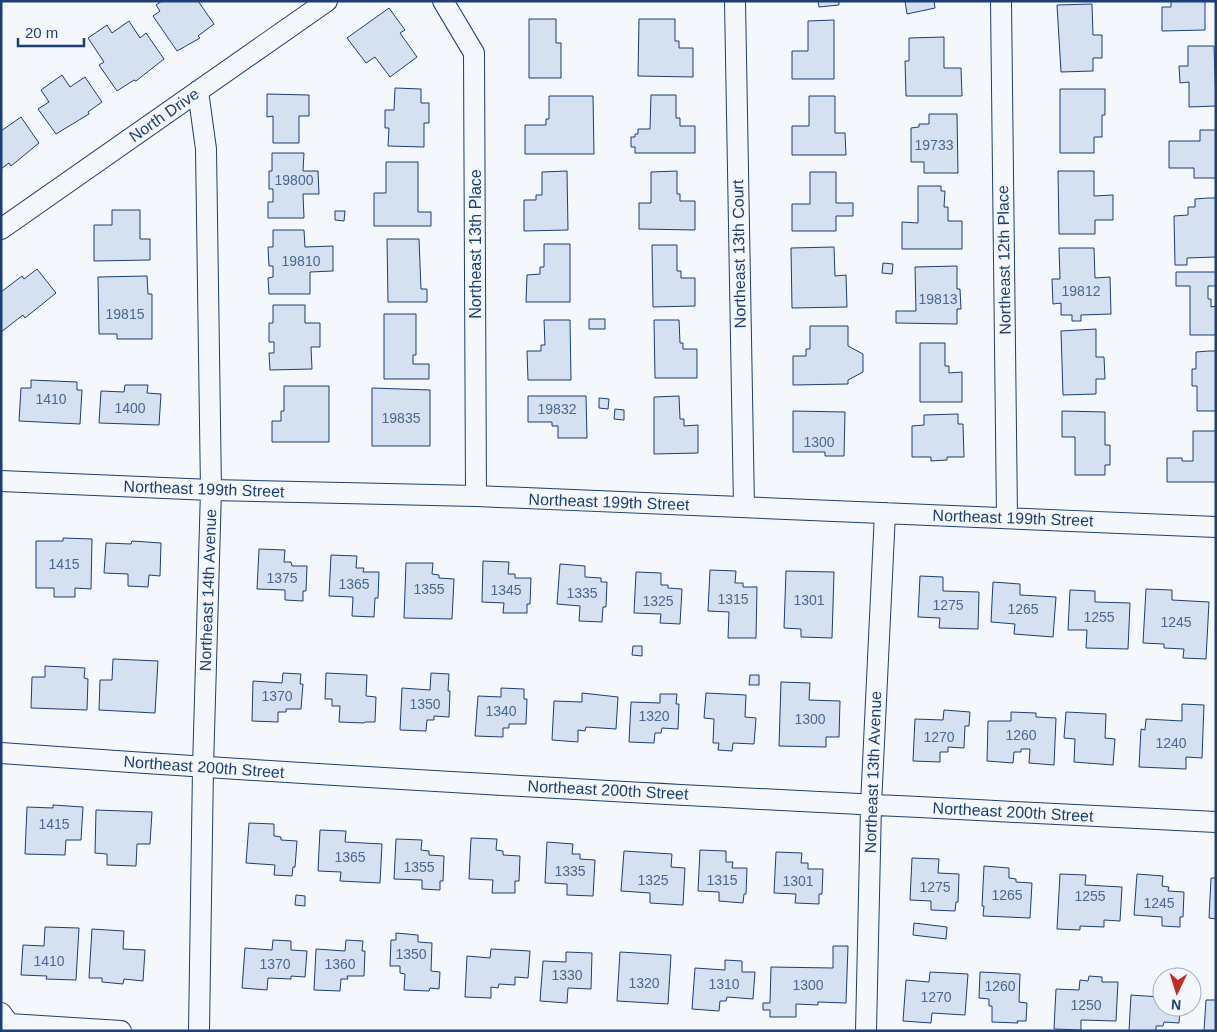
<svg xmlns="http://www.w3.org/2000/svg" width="1217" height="1032" font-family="Arial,sans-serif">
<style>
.building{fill:#d5e0f0;stroke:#1d3f73}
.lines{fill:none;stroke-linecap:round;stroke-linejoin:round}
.minor-casing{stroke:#1d3f73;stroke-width:22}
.minor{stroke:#f4f7fb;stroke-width:20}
.labels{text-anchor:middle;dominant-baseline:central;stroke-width:4;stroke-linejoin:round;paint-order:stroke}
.number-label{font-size:14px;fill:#4b6792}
.street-label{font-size:16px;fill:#1d3f73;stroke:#f4f7fb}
</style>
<rect width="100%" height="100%" fill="#f4f7fb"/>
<path class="building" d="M162,1H198L214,24L198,36L200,38L177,51L153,16L160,11L156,5Z
M818,1H839V5L819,7Z
M905,1H934L935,8L907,14Z
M1171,1H1205V30L1162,31V7H1171Z
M1092,4L1093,35H1102V58H1093V71L1061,72L1057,5Z
M389,8L405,30L400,33L417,57L390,77L375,57L366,63L347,38Z
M529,19H556V43H561V78H529Z
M639,19H675V41H679V48H693V77L638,76Z
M834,20V79H792V51H808V21Z
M129,21L140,38L146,33L164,59L136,81L134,80L117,91L99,65L104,62L88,38L107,25L112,33Z
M944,37V68H961L962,96H906L905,61H909V38Z
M1188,46H1214L1216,106L1189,107V82L1180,83L1179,66H1188Z
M62,75L70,87L85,77L102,102L88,112L89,114L56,134L38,109L49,102L41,90Z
M395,88L421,89V103H429V123H424V147L388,146L389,128H385V110H394Z
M1060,89H1105V115H1102V137H1094V153H1060Z
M267,94L309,95V116H299V143H273V116L267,117Z
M651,95H676V118H680V126H695V153H635V147H631V137H635V134H638V129H650Z
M549,96H593L594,154H525V125H546V119H549Z
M809,96H835V133H845L846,155H792V126H809Z
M929,114H957L958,173H924V162H911V128L919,127V124H929Z
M21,117L39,143L11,166L9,163L1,169V131Z
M1200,130H1216V178H1194V168H1169V141H1200Z
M272,153H304L303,171H318L319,194H303L304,218H268V202H273V189H269V171H272Z
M386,162H418V212H431V226H374V193H386Z
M567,171L568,230L524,231V200H536V195H542V172Z
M677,171V194H680V201H695V230L639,229V203H651V172Z
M1058,171H1094V196L1113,195V220H1095V234H1059Z
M810,172H836V203H853V216H836V231H792V204H810Z
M918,186H941V191H945L944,207H948V221H962V249H902V222L918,223Z
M1208,198H1216V257L1187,258V265H1175L1174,216L1188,215V207H1195V199Z
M112,210H140V239H150V260L94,261V225H112Z
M335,211H345L344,221L335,220Z
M273,230H304L305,247L333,246V271L310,272V294H269L268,278L273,277V266H269L268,247H273Z
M387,239H419L421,289H427V302H388Z
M544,244H570V302H526L527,275L540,274V267H544Z
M652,245H677V271H681V278H695V306L653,307Z
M834,247L835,276L846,275L847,307L792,308L791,248Z
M1059,248H1094L1095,278L1110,277L1111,314L1081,315V321H1072V315H1061V303L1053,304L1052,279H1060Z
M883,263L893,264L892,274L882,273Z
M957,266V289H960L961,309H957V324L896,323V311H916L915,267Z
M37,269L56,293L25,318L23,315L1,332V292L22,276L24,279Z
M1176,272H1216V286H1208V299H1211V307L1216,306V335H1190V286H1176Z
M147,276L148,294H152V339H117V334H99L98,277Z
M273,305H305V323H320V347H311L312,369L270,370L269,353H274V342H269V323H273Z
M384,314H416V355H413V364H429V379H384Z
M589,319H605V329H589Z
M544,320H570L571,380H528L527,351H541V345H545Z
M654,320H679L680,343H683V349H697V378H655Z
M810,326H848V346L863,354V372L848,380V384L793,385V356H806V349H810Z
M1096,329V357H1104L1105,379H1096V394L1063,395L1061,331Z
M920,343H945V366H949V373L962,372V402H920Z
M1209,351H1216V411H1197V386H1192V369H1196V352Z
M31,380L77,382V390H82L80,424L19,421L21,388H31Z
M125,385H148L147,393L161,394L159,425L99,423L101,391L124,392Z
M284,386H329V442H272V421H281V411H284Z
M372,388L430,390V446H372Z
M528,396H586L587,438H558V426H552V422H528Z
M679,396L680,419H684V426L698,425V453L654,454V397Z
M599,398L609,399L608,409L599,408Z
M615,409L624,410V420L614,419Z
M793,411L845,412L844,456H825V452H793Z
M1062,411L1105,412V445H1110V465H1105V475H1075V437H1062Z
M958,414V424H963L964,457H947V460L931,461V457H912V426L924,425V415Z
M1193,431H1216V482H1167V458H1182V461H1193Z
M63,538L92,539L91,589L75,588V597H54V588H36V541H63Z
M132,541L161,543L160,576L149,575L148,587L128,586V574L104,573L106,543L131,544Z
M259,549L285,550L284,562H291L292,566H307L306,591H303V601L285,600V590L257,589Z
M331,555L357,556L356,568H364L363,572H379L378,598H375L374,617L352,616L353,597L329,596Z
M483,561L509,562L508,574H515V578H531L530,604H527V613H503L504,603L482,602Z
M406,563H433L432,574L439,575V578L454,579L452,619L404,618Z
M560,564L585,566V577L601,578V582H607L606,607H603L602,622L579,621L580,606L557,604Z
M710,570L736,571L735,583H743V587H757L756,638H728L729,612L708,611Z
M786,571L834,572L832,638L801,637V629L784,628Z
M636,572L661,573V585H668V588L682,589L680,624L660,623L661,614L634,613Z
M920,576L943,577V591L979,592L978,629L939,628L940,618L918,617Z
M993,582L1020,584V595L1056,597L1053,637L1014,634L1015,624L991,622Z
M1146,589L1172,590V600L1209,602L1206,659L1183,658L1184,649L1164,648V644L1143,643Z
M1070,590L1095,591V602L1130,603L1128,649L1086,648L1087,630H1068Z
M633,646H642V656L632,655Z
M113,659L158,661L155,713L99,710L100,680H112Z
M45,666L85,668L84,678L88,679L87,710L31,708L32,677H45Z
M283,673L301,674L300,684H303L301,709H286V712H278V722L252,721L253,681L282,683Z
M326,673L367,675L366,696L376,697L375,722H365L364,723L339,722L340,706H332V699H325Z
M431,673L449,674L448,691H450L449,717L434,716V720H427L426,731L400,730L402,688L430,690Z
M750,675H759V685H749Z
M781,682L810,683L809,700L840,701L839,737H826V747L779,746Z
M501,688L524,689V699H527L526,724H509V728H503V737L475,736L478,696L501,697Z
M582,693L618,697L616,729L586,727L585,731L578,730V742L552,740L554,701L582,702Z
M706,693L746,695L745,717L756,718L754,744L733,743L732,751L718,750L719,743H713L714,719L704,718Z
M660,694H677L676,704H679L678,729L662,728L661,733H655L654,743L629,742L631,702L660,703Z
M1182,704L1204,705L1202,758L1186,757V769L1139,767L1141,729L1145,730L1146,719L1182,721Z
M944,710L970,712L969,726H965L964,748L948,747V752H940V762L913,761L915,719L943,720Z
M1011,712L1036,713V717L1056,718L1054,765L1029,763L1030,749H1021V752H1014L1013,763L987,761L988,721H1011Z
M1066,712L1106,714L1105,738L1115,739L1113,765L1074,762L1075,739L1064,738Z
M53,805L83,807L81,840H66L65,855L25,854L27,807L53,808Z
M96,810L152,812L150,844H137L136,866L107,865V854L95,853Z
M249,823L274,824V836L281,837V840L297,841L295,867H293L292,876L274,875L275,865L246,863Z
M320,830L346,831L345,842L382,844L380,883L340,881L341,872L318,871Z
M471,838L497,839L496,850L503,851V855L520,856L519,881H515V893H492L493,880L469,879Z
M396,839L422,840L421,850L429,851V855L444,856L443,881H440V890L422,889V880L394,879Z
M547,842L573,844L572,854H580V859L595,860L593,896L567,895V884L545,883Z
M700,850L726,851V862H733L732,868H747L746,894H744L743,903L719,901V892L698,891Z
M624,851L672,854L671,867L685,868L683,905L650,903V893L621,891Z
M776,852L802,853L801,863H808V869H823L822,894H819V904L795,903L796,894L774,893Z
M912,858L939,859L938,873L959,874L958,902H956L955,911L931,910V901L910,900Z
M984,866L1009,868V878L1016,879V882L1032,883L1030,918L983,916L984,906H982Z
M1060,874L1086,875L1085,885L1122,887L1120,921L1104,920V927L1080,926V930L1057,929Z
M1137,874L1163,876L1162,886L1169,887L1168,891L1184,892L1183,917H1180V927L1162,926V917L1134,915Z
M1211,878H1216V919L1209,918Z
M296,895L305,896V906L295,905Z
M914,923L947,927L946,939L913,935Z
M45,927L79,928L76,980L46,979L47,976L21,975L23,945L44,946Z
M92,929L124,931L123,949L145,950L143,981L124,979L123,984L102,982V978H89Z
M396,933L418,935V942L432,943L431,971L440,972L439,989L430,988L429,991L404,990L405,974L400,973V966H390L391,940H396Z
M273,940L291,941V950L307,951L305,977L291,976V979L268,978L267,990L242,988L245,948L272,950Z
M346,940L363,941L362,951H365L364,976H347L348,979H341L340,991L314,990L316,949L345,951Z
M833,946H848L846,1003L818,1002V1005L796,1004V1017H770V1010H763V1003H770L771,967L833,968Z
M491,949L530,951L528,978L515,977V985L499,984L498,988L491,987V998L465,997L467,956L490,958Z
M566,952L592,953L591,989L568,988L567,1003L540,1001L543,961L566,962Z
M620,952L671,955L668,1004L617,1001Z
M725,960L742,961V972H755L753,999L727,997L726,1001H720L719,1011L692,1009L695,968L725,970Z
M930,972L968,974L965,1015L932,1013L931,1023L903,1021L906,980L929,982Z
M980,972L1020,974L1019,1002L1027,1003L1026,1021H1017L1018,1023L992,1022V1006H989V999L979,998Z
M1089,976L1102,977V982H1118L1116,1021L1081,1020V1030L1054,1029L1056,989L1079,990L1080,980L1088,981Z
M1160,987H1162V1007H1180L1179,1023L1164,1022L1163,1026H1156V1031H1129L1131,995L1160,997Z
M1206,1000H1216V1031H1204Z"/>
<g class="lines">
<defs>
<path id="minor" d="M443,1L474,53L476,496
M735,1L744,507
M1001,1L1007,518
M198,91L206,149L211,490L203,768L199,1031
M1,229L327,1
M1,481L211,490L476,496L1216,527
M1,753C406,782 811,802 1216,822
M1,1013L9,1024L121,1031
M866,1031L871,805L885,513"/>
</defs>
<use href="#minor" class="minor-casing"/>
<use href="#minor" class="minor"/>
</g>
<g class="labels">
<g class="number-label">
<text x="934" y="145">19733</text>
<text x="294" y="180">19800</text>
<text x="301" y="261">19810</text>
<text x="1081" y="291">19812</text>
<text x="938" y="299">19813</text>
<text x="125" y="314">19815</text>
<text x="51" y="399">1410</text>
<text x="130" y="408">1400</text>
<text x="557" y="409">19832</text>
<text x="401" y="418">19835</text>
<text x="819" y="442">1300</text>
<text x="64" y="564">1415</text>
<text x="282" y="578">1375</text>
<text x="354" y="584">1365</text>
<text x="429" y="589">1355</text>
<text x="506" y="590">1345</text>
<text x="582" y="593">1335</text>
<text x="733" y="599">1315</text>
<text x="809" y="600">1301</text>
<text x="658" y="601">1325</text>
<text x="948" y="605">1275</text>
<text x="1023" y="609">1265</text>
<text x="1099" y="617">1255</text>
<text x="1176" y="622">1245</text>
<text x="277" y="696">1370</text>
<text x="425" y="704">1350</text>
<text x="501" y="711">1340</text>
<text x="654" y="716">1320</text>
<text x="810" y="719">1300</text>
<text x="1021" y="735">1260</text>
<text x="939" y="737">1270</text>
<text x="1171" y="743">1240</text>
<text x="54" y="824">1415</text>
<text x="350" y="857">1365</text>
<text x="419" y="867">1355</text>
<text x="570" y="871">1335</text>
<text x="653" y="880">1325</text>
<text x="722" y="880">1315</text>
<text x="798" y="881">1301</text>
<text x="935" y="887">1275</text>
<text x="1007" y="895">1265</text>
<text x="1090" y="896">1255</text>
<text x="1159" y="903">1245</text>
<text x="411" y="954">1350</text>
<text x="49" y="961">1410</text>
<text x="275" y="964">1370</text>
<text x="340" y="964">1360</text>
<text x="567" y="975">1330</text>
<text x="644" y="983">1320</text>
<text x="724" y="984">1310</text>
<text x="808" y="985">1300</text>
<text x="1000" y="986">1260</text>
<text x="936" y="997">1270</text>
<text x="1086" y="1005">1250</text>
</g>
<g class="street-label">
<text transform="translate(164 115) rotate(-35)">North Drive</text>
<text transform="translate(475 244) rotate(-90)">Northeast 13th Place</text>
<text transform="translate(739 254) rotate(-91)">Northeast 13th Court</text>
<text transform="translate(1004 260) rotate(-91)">Northeast 12th Place</text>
<text transform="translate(204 489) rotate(2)">Northeast 199th Street</text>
<text transform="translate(609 502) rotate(2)">Northeast 199th Street</text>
<text transform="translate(1013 518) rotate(2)">Northeast 199th Street</text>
<text transform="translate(208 590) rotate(-88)">Northeast 14th Avenue</text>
<text transform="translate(204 767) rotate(4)">Northeast 200th Street</text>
<text transform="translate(873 772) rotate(-88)">Northeast 13th Avenue</text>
<text transform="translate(608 790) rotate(3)">Northeast 200th Street</text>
<text transform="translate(1013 812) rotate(3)">Northeast 200th Street</text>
</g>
</g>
<rect width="1217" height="1032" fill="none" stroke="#1d3f73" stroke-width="5"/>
<g transform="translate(1177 992) rotate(184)"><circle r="24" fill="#f4f7fb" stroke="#9eadc5"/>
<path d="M0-4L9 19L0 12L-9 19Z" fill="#c62828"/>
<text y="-8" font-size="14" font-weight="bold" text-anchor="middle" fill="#1d3f73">N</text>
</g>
<path d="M18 38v8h66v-8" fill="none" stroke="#1d3f73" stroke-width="2.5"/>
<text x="25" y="38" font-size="15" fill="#1d3f73" stroke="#f4f7fb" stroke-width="4" paint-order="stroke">20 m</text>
</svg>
